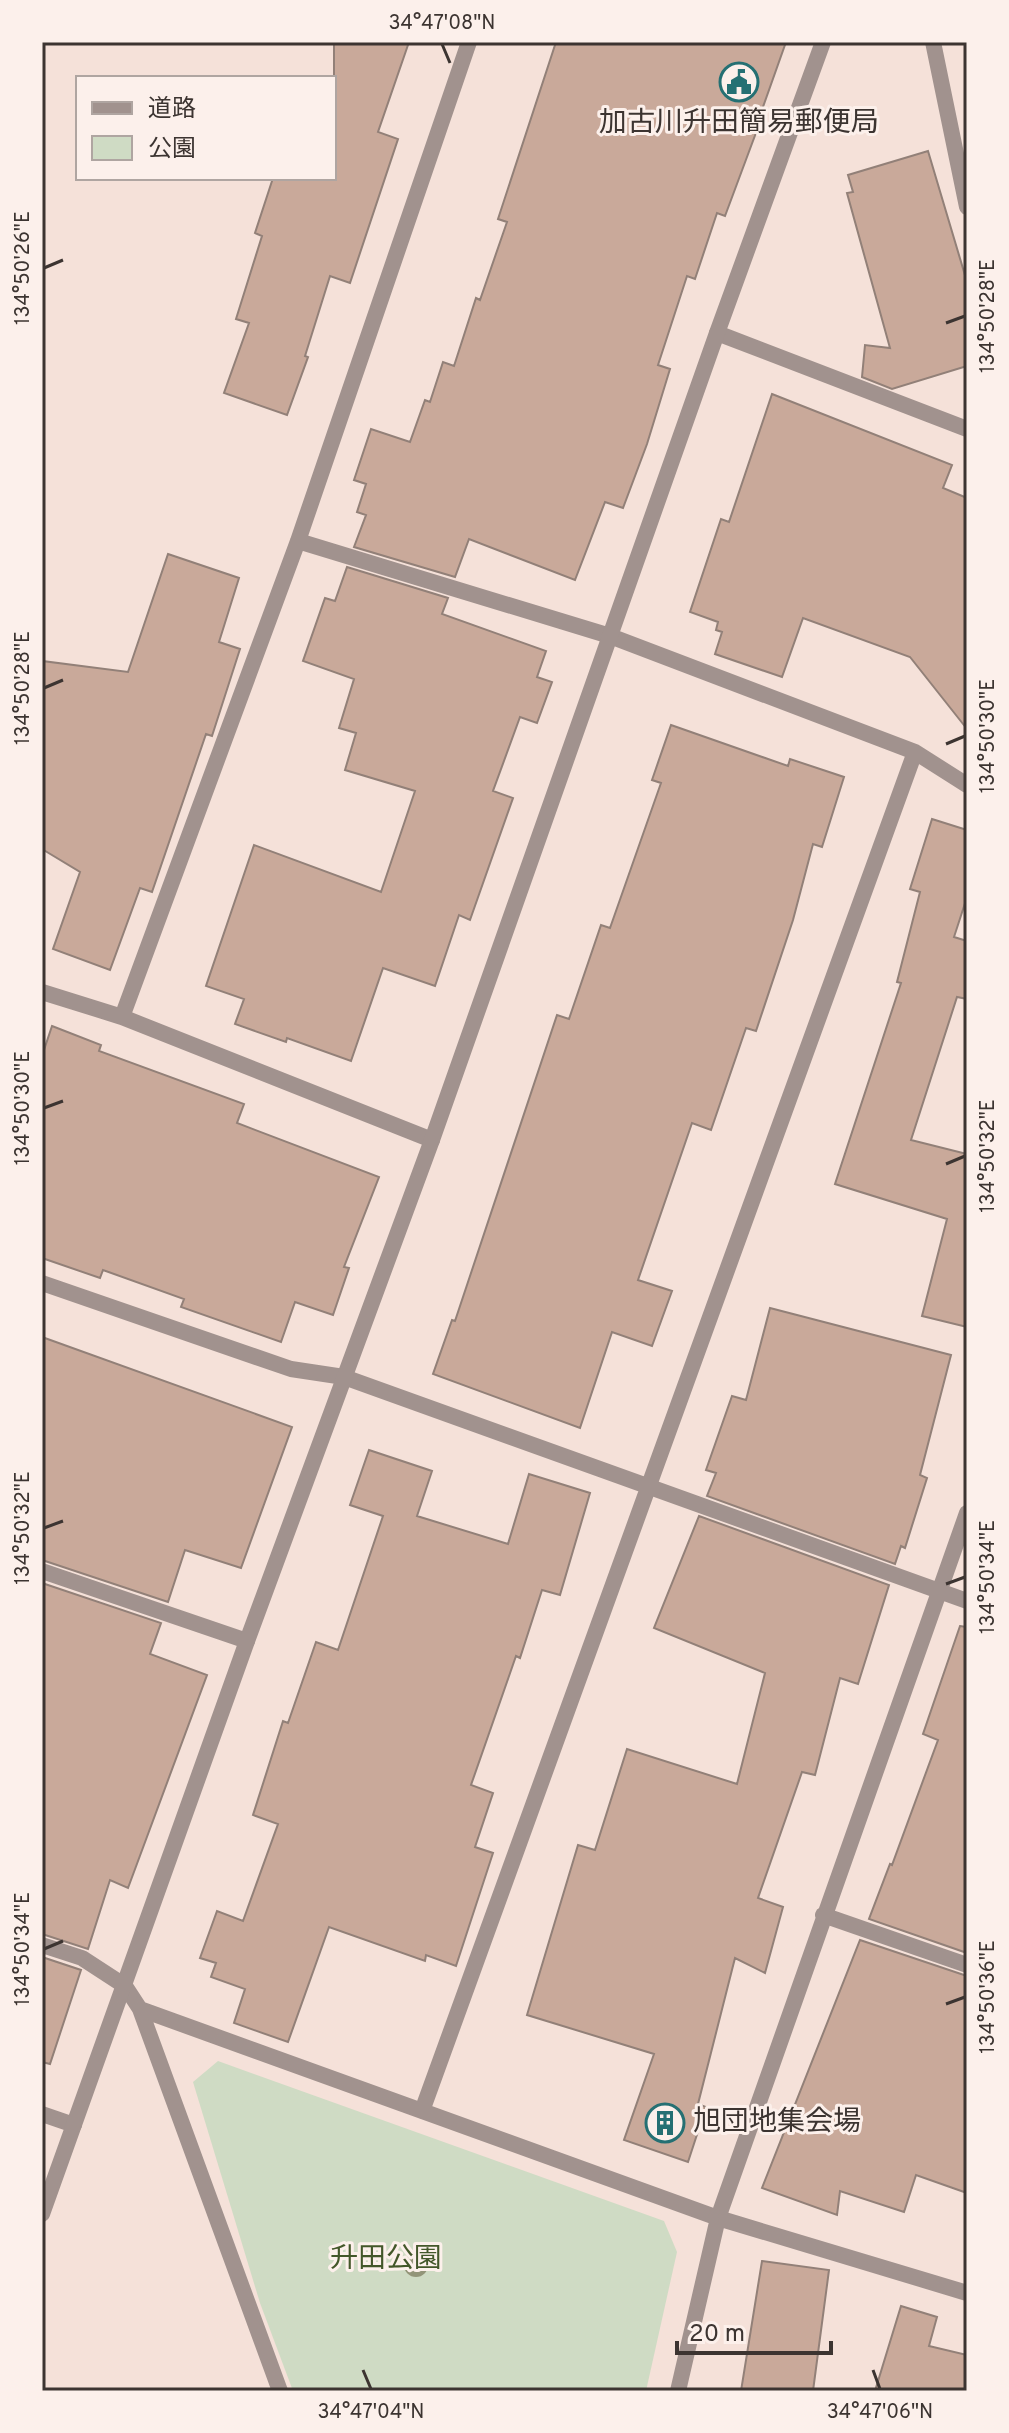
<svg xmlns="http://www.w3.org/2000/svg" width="1009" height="2433" font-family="Overpass,'Noto Sans JP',sans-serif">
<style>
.green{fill:#cfdbc4}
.building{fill:#c9a99a;stroke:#928078;stroke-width:2}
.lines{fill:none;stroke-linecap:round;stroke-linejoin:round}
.minor{stroke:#a1928e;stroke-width:16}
.tertiary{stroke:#a1928e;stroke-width:16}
.tree{fill:#939579}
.ticks{fill:none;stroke:#3c3431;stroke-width:3}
.labels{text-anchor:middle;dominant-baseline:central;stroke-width:6;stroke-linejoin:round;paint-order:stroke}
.poi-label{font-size:28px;fill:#3c3431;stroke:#fcf0eb}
.park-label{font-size:28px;fill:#43572a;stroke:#fcf0eb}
.neatline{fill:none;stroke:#3c3431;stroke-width:3}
.ticks-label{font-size:20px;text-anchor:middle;fill:#3c3431}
</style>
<rect width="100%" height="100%" fill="#f5e1d9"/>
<path class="green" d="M218,2061L664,2221L677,2252L646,2391H293L260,2303L193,2082Z"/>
<path class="building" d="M334,42H409L378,132L398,139L350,283L330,276L305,356L308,357L287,415L224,393L249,323L236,319L262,236L255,233L273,178H334Z
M556,42H786L758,121L760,122L725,216L717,213L695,279L687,276L658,365L670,369L647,444L623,508L605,502L575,580L469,539L455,577L354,547L366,515L357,512L366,484L354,480L371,429L410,442L425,400L430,402L443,362L454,366L476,298L480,300L507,222L498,219Z
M928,151L967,282V366L892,389L862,377L865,345L890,348L847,193L853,192L848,175Z
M772,394L952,465L943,488L967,498V729L910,657L803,618L782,677L715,654L722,632L716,630L718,622L690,612L721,519L729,522Z
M168,554L239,578L219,642L240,649L212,736L206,734L152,892L140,888L110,970L53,949L80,872L42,849V661L128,672Z
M347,567L448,598L442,614L546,651L537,677L552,682L537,723L520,717L493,791L513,798L470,920L459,915L435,986L383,968L351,1061L287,1038L286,1042L235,1024L244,999L206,986L254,845L381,892L415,791L345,770L356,733L339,728L354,679L303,661L325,598L335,601Z
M671,725L788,766L790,759L844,777L822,847L813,844L793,920L756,1031L746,1028L711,1130L692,1123L638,1280L672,1291L652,1346L612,1332L580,1428L433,1374L452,1320L455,1321L557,1015L569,1019L601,925L610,928L661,783L652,780Z
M932,819L967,830V897L954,937L967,941V999L957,997L911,1140L967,1154V1327L922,1316L947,1219L835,1184L901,983L897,982L920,892L910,889Z
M52,1026L101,1045L99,1051L244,1104L237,1123L379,1177L344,1267L349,1268L333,1315L295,1302L281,1342L181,1307L184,1299L103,1270L100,1278L42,1258V1056Z
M770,1308L951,1355L920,1475L927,1478L905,1548L901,1546L895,1564L707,1496L716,1473L706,1470L732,1396L746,1400Z
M42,1337L292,1427L241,1568L185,1550L168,1602L42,1560Z
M369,1450L432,1471L417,1516L508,1544L529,1474L590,1493L560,1595L542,1590L520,1658L516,1656L471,1785L493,1793L475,1847L493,1853L456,1966L426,1955L425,1961L329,1927L288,2042L234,2023L245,1989L211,1977L216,1963L200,1958L217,1911L243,1921L278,1824L253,1815L283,1721L288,1723L316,1642L338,1650L383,1516L350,1505Z
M699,1516L889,1585L858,1684L840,1678L815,1775L802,1772L758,1898L783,1907L765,1973L735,1958L698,2104L706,2107L688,2162L624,2140L654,2054L527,2015L578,1845L595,1850L627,1749L737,1784L765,1673L654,1628Z
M42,1583L161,1623L150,1654L207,1675L128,1888L110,1880L88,1949L42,1934Z
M960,1626L967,1627V1953L869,1919L890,1864L892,1865L938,1740L923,1734Z
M860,1940L967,1976V2193L916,2175L904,2212L840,2191L837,2215L762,2188Z
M42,1957L81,1970L50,2064L42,2062Z
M762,2261L829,2270L813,2391H741Z
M901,2306L937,2317L929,2346L967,2355V2391H875Z"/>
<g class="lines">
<path class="minor" d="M933,42L967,207
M717,333L967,429
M298,541L610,636L915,752L967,785
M42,992L122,1017L432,1140
M122,1017L298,541L469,42
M42,1283L291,1369L344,1377L967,1601
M42,1571L247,1641
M823,1915L967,1965
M42,1945L82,1958L125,1986L140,2009L718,2218L967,2293
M140,2009L280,2391
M422,2111L915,752
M42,2114L74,2125
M678,2391L718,2218L967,1513"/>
<path class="tertiary" d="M42,2214L247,1641L432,1140L717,333L823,42"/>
</g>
<circle class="tree" cx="416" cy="2265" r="12"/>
<path class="ticks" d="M442,44L450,63M44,268L63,260M946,323L965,316M44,688L63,680M946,744L965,736M44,1108L63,1101M946,1164L965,1156M44,1528L63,1521M946,1584L965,1577M44,1949L63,1941M946,2004L965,1997M363,2370L371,2389M873,2370L880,2389"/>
<defs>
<symbol id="civic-ring" viewBox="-11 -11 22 22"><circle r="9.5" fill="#fcf0eb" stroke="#257073" stroke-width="1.5"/><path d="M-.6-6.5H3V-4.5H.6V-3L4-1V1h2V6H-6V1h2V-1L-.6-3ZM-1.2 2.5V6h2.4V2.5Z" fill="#257073"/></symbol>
<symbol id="building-ring" viewBox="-11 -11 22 22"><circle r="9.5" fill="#fcf0eb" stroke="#257073" stroke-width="1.5"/><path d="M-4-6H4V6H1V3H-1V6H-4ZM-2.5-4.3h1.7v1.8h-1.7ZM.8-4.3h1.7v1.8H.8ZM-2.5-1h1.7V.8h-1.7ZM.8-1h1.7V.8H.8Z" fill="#257073"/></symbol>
</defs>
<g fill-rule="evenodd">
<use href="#civic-ring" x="717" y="60" width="44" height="44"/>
<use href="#building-ring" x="643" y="2101" width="44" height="44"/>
</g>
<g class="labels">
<g class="poi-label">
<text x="739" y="124">加古川升田簡易郵便局</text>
<text x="693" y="2123" text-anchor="start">旭団地集会場</text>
</g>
<g class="park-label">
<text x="386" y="2260">升田公園</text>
</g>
</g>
<rect width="1009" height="2433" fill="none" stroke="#fcf0eb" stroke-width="88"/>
<rect x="76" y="76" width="260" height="104" fill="#fcf0eb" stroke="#afa5a1" stroke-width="2"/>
<rect x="92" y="102" width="40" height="12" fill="#a1928e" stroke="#afa5a1" stroke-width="2"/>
<text x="148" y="116" font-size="24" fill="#3c3431">道路</text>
<rect x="92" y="136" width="40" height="24" fill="#cfdbc4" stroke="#afa5a1" stroke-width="2"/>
<text x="148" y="156" font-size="24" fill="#3c3431">公園</text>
<path d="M677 2341v12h154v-12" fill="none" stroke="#3c3431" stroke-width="4"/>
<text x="689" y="2341" font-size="24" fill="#3c3431" stroke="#fcf0eb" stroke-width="6" paint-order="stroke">20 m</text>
<rect x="44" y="44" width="921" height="2345" class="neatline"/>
<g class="ticks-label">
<text x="442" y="29">34°47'08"N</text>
<text transform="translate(22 268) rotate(-90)" y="7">134°50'26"E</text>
<text transform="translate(987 316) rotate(-90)" y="7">134°50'28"E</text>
<text transform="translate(22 688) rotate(-90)" y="7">134°50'28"E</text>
<text transform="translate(987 736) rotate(-90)" y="7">134°50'30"E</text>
<text transform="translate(22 1108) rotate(-90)" y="7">134°50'30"E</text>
<text transform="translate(987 1156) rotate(-90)" y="7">134°50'32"E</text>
<text transform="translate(22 1528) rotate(-90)" y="7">134°50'32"E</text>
<text transform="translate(987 1577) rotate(-90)" y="7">134°50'34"E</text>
<text transform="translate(22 1949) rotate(-90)" y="7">134°50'34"E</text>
<text transform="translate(987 1997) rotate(-90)" y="7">134°50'36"E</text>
<text x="371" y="2418">34°47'04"N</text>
<text x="880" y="2418">34°47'06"N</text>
</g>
</svg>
